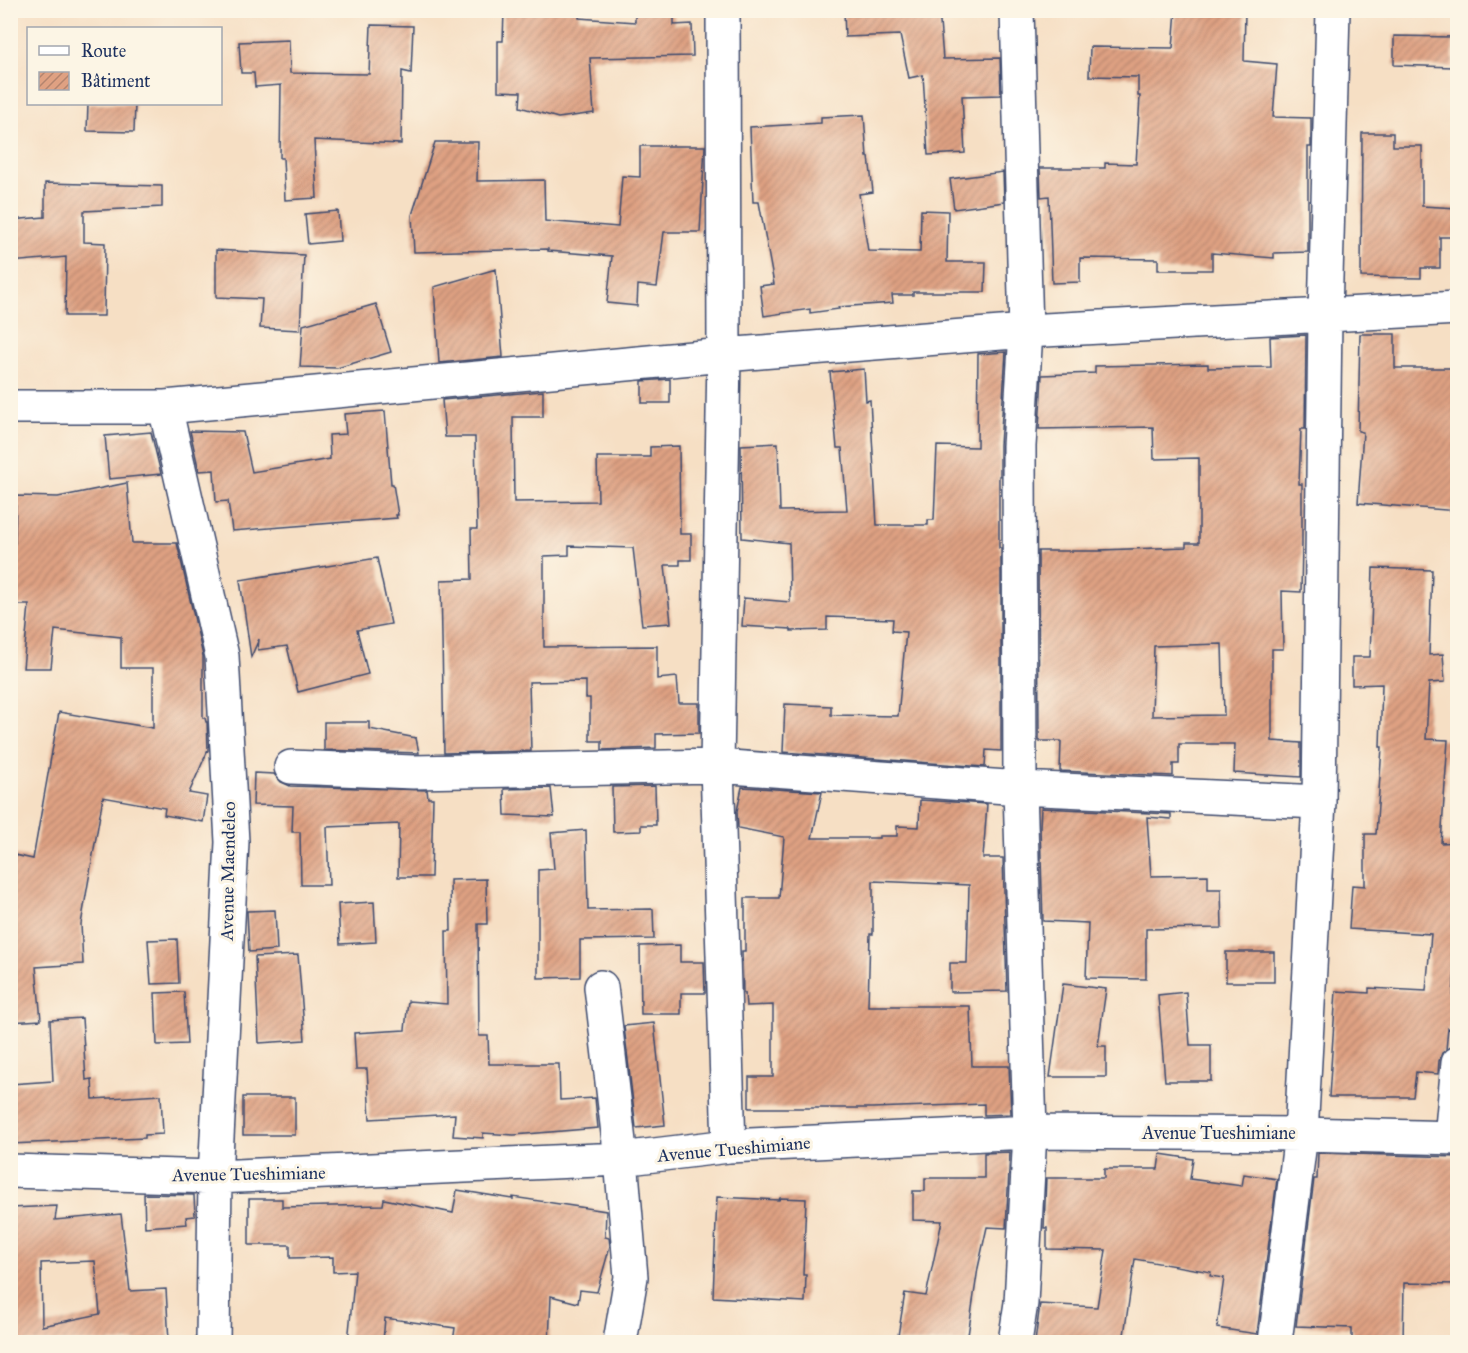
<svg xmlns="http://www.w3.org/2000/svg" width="1468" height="1353" font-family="'IM FELL Great Primer',serif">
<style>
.building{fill:url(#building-hatch);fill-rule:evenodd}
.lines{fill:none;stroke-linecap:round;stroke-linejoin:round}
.minor-casing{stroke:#3c496d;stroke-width:36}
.minor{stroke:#fff;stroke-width:33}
.labels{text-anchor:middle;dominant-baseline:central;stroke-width:6;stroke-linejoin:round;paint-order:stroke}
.street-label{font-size:18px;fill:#1b2f5e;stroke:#fcf5e5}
</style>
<defs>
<pattern id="building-hatch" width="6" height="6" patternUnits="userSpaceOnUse" patternTransform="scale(1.5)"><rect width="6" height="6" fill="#dfa182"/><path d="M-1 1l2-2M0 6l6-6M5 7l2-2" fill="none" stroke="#b4846e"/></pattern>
</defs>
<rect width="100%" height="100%" fill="#fcf5e5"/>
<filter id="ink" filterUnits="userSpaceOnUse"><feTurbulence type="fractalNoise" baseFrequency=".0167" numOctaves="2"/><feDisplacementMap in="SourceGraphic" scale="12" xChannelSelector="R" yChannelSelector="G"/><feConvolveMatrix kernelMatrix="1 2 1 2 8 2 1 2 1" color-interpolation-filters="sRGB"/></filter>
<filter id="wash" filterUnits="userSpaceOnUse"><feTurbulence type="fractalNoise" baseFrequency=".008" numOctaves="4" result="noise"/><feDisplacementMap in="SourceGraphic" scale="24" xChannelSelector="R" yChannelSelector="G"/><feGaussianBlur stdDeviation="1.35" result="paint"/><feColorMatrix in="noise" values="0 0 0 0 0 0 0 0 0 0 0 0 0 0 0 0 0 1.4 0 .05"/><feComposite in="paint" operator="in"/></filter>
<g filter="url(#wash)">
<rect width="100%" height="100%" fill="#f6dfc4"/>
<g id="blocks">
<path class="building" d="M541,10H579V18L635,22V10H674V25L692,24L693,56L590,58L594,113L558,118L520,107L521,92L498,91V41H503L504,11L541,12Z
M844,10H939L943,59L1000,58L1001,95L962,96L965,153L928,155L923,75L909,78L900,35L845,37Z
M1176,10H1245L1244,61L1277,64L1273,117L1311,118V147H1308V252L1274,253V258L1212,253V270H1158V259L1080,258V282L1052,283L1049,196L1041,197L1040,168H1105V163L1136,164L1140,96H1138V77L1089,76L1090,47L1173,48Z
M371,25L413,26L411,73L402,71L401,144L314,140L317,198L285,200L283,158H280L281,85L255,87L254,73H241L239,42L289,40L290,73L369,74Z
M1394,36L1453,37V67L1394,65Z
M88,104H135L134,132L87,131Z
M864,115L867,157H869L873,192L859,194L868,251L920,252L921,210L948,211L947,262H986L985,292H913V295H892L893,303L838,307L839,309L810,313V309L764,316L760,286L774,284L759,202H753L750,127L821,123V117Z
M1362,133H1393V146H1422V206L1458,208V237H1440V268H1421V278L1361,277Z
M435,142H478L477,181L544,180L545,221L618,227L622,176L640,177V146H705L700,232H664L657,287L638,285L637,306L607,303L612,256L548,251V249L414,252L412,215Z
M1003,172L1004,202L954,209L950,179Z
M45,183L162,186V207L84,211V242L105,243L104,316H65L66,257L10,262V220L45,217Z
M338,211L340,241L308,244L305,214Z
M216,250L304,255L300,330L260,328L262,299L216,297Z
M496,269L503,357L439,363L434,287Z
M376,304L391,352L337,368L300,367L303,325Z
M1360,334H1395V368H1458V511L1358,503L1363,432L1358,431Z
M1306,335L1305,429H1301L1299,484H1302V544L1301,592L1282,591L1283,649H1272V741L1301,743V777L1234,773L1235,744H1179V764H1173V776L1060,771L1061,741H1039L1038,551H1102L1101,550L1186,547V543H1199V458L1154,459L1153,427L1039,429L1042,375L1095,373V366L1208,364V368L1271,367L1270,337ZM1222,644L1224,715L1152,716L1154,646Z
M1006,352L1000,445V476H999V548H1001V751L986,750L985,767L783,752L785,704L831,706V715L898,716L906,632L892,631L893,619L827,617V630L791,631V629L742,626L744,598L790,602L789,543L742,538L741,445L778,443L780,511L847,510L842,448H837L830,372L864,369L866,401L870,400L877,525H928V520H934L937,446L977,447L978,354Z
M670,379V403H642V381Z
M543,391V417H513L514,502L598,501L597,457H650V447L679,446L680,534H691V560H680V565H665L671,623L642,625L633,548L569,546V555L544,556V647L657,646V679L677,677L679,703H699V733L656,734V748L602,750V741H590V698H586V681L529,682L531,751L444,753L441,580L472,579L471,529H477L475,437H445L442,400Z
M385,411L391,484H393L398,515H396L397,518L232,531L228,501L216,502L214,470L199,471L190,431L243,432L252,472L330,459L329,435L346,434L344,414Z
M151,432L161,474L109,479L105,436Z
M127,483L132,543H177L203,656V718H205L206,722H207L208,750L189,793L207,796L203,822L164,815L165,808L103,797L81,924L83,964L36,967L41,1020L10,1022V854L33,859L59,712L153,728V668H121V637L55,630L51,668H23L29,605H10V543H15L16,496L58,497Z
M377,558L391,624L357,630L368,674L298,692L287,646L258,650L259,639L251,657L240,580Z
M1373,568L1432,570L1429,655L1443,654L1445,682L1429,683L1426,739L1448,740L1441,843L1458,842V967H1455L1451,1029L1448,1028L1446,1050L1442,1053L1439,1061L1438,1074L1416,1072L1413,1097H1329L1336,991L1369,993V988L1426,991L1431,934L1349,929L1352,885L1365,886V834H1376L1382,747H1380L1382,684L1352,685V657H1370Z
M324,722H369V729L416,738L419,753L324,750Z
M254,773L274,774L281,782L290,786L427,790L428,798H433L431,877H398L399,824L327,827L329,885H301L300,832H292L293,806L253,805Z
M655,786L656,825H641V831L613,832L612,787Z
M742,787L822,792L812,838H879V836H897V826L919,827L920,800L987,804L983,858H1003L1007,991L950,992V963H967L969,885L873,881V934H870L868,1006H970L972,1066H1009L1011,1114L984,1115V1104L872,1108H749V1077H773V1005L746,1006L745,993H743L742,951H745V898H779L784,837L738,828L737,811Z
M551,788L554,817L505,815L504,789Z
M1041,808L1171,814V819L1147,817L1151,876L1208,875V889H1221L1222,928L1146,929V979L1086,978L1088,923L1043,921L1040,827Z
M586,830L588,910L653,909L654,939L580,940V977L538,978V870L554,869L551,833Z
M486,879L487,924H478L479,1036H488L489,1064H559L560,1100L595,1098L598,1128L514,1135L483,1133V1138L453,1136L455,1114L370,1119L367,1069H356L354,1033L405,1030L408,1001L447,1004L446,931H451L450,880Z
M374,902L376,942L340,944L338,904Z
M275,910L277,950L249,952L247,911Z
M177,939L179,983L151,984L148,940Z
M680,945V962H704L705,993H681V1014H641L640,946Z
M1226,952H1274V982H1226Z
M298,955L305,1040L259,1043L255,957Z
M1063,984L1106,989L1098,1046H1106V1077H1050Z
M184,992L187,1044L157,1045L155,993Z
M1186,992L1190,1045H1211V1081H1165L1158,995Z
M82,1018L86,1080L92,1079L93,1099L161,1095L163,1134L145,1135V1138L10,1144V1084L53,1081L50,1020Z
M654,1023L665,1125L636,1128L624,1026Z
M243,1097H295V1135H243Z
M1010,1152L1006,1228L987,1227L978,1268L967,1342H897L905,1293L926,1296L942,1221L913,1220V1191H925V1178H984V1153Z
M1318,1153L1458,1157V1284L1404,1283L1403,1342H1352V1328L1296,1326L1314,1179H1317Z
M1160,1154L1193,1159L1190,1179L1242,1186L1244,1174L1277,1179L1257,1334L1217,1328L1224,1278L1210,1276L1211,1272L1135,1259L1123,1342H1035L1040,1304L1097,1307L1106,1250L1047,1249V1228H1044L1046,1178H1104V1169H1158Z
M457,1190L513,1199V1197L606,1211L605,1237L609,1238L610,1246L597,1292L580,1290L578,1303L551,1296L549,1342H453L455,1328L385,1318L383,1342H348L355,1271L333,1272V1257L290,1258V1245H249V1199H282V1207L383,1205L384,1199L453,1213Z
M144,1194L194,1195L195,1216L186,1217L187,1224L145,1227Z
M717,1197L779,1200L780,1198L806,1199L803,1275H806L805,1302L713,1297Z
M57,1206L55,1220L121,1214L130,1291L166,1289L169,1342H10V1208ZM95,1261L100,1314L42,1326L41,1263Z"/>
</g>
</g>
<g filter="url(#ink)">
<use href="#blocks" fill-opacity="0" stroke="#3c496d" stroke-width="1.5"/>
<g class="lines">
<defs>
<path id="minor" d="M723,10L724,355L717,766L729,1146
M10,407H165L724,355L1026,331L1458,308
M165,407L222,656L232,842L215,1177L213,1342
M291,767L413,772L717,766L1020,788L1319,802
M601,987L621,1159L631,1277L620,1342
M1451,1138L1458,1063
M10,1171L215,1177L621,1159L729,1146L1030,1132L1301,1134L1458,1138
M1015,1342L1021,1303L1030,1132L1020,788L1019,446L1026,331L1017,10
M1275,1342L1301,1134L1319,802L1325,316L1333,10"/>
</defs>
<use href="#minor" class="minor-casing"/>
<use href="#minor" class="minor"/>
</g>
</g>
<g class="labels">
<g class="street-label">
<text transform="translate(228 871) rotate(-89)">Avenue Maendeleo</text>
<text x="1219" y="1133">Avenue Tueshimiane</text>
<text transform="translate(734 1149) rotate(-5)">Avenue Tueshimiane</text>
<text transform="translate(249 1174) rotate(-1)">Avenue Tueshimiane</text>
</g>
</g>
<rect width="1468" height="1353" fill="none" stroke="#fcf5e5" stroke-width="36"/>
<rect x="27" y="27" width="195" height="78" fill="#fcf5e5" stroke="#a2a6af" stroke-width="1.5"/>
<rect x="39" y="46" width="30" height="9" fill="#ffffff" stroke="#a2a6af" stroke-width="1.5"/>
<text x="81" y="57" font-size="18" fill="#1b2f5e">Route</text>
<rect x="39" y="72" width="30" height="18" fill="url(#building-hatch)" stroke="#a2a6af" stroke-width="1.5"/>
<text x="81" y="87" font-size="18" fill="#1b2f5e">Bâtiment</text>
</svg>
